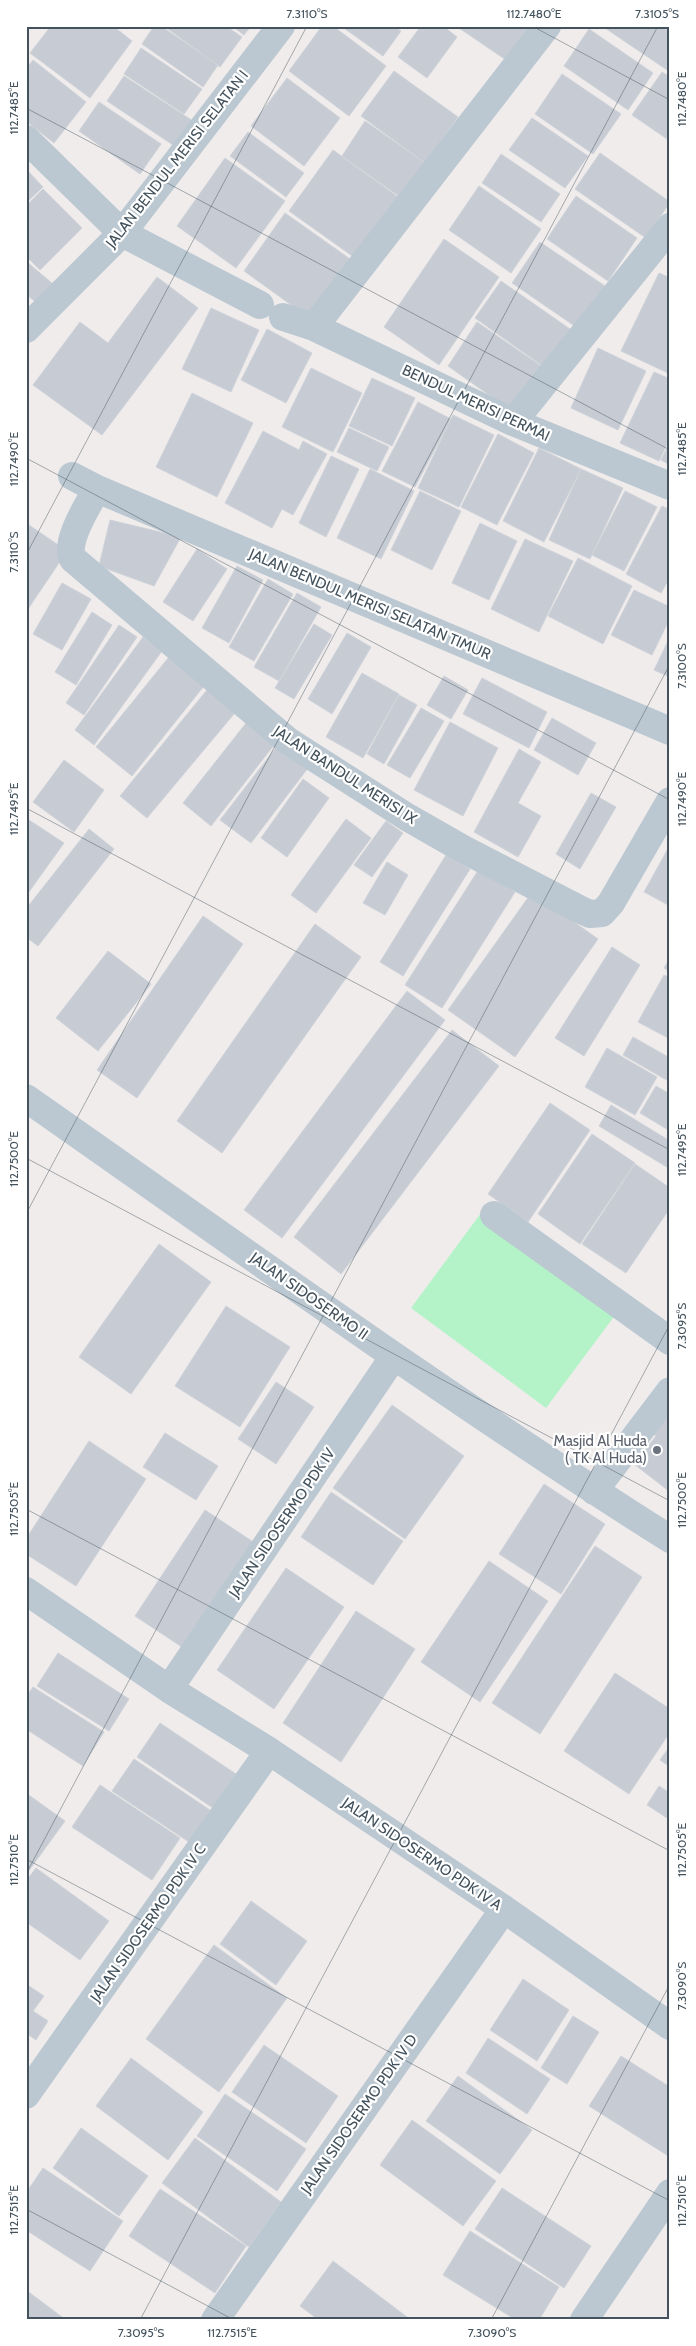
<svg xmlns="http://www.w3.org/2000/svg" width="696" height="2346" font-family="Cabin,sans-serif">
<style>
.green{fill:#b4f3c8}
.building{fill:#c7cbd3;stroke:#cfd3d9}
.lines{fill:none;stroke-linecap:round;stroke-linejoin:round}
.minor{stroke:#bbc8d1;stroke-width:28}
.ticks{fill:none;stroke:#43525c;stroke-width:1;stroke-opacity:0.45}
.worship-dot{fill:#6b7280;stroke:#fff;stroke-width:2}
.labels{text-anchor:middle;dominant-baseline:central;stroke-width:4.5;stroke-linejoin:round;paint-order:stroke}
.street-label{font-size:15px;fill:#43525c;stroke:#fff}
.worship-label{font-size:15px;fill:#5b616d;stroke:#fff;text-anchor:end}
.neatline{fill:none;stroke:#43525c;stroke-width:2}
.ticks-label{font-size:12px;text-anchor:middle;fill:#43525c}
</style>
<rect width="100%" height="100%" fill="#f0ecec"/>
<path class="green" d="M481,1213L616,1314L546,1408L411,1308Z"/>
<path class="building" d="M51,26H113L132,41L90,98L30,53Z
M154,26H161L218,65L203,87L142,44Z
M164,26H226L242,37L220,67Z
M232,26H251L244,35Z
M322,26H333L386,66L349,116L289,71Z
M341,26H393L401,31L383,56Z
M421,26H443L457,37L427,78L398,57Z
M456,26H537L512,64Z
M606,26H661L668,31L670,29V72L605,28Z
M589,29L653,73L628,110L564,66Z
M141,48L202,89L184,114L124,74Z
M33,60L86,102L54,143L26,121V69Z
M394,71L458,117L425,163L361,116Z
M662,72L670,77V141L632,115Z
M562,74L621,114L593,154L535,114Z
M124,76L193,121L176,147L107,101Z
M287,78L340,118L304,166L251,126Z
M99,102L161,144L140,174L79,131Z
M532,118L588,156L565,188L509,150Z
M365,121L425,163L400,197L342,156Z
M248,132L304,173L286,197L230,156Z
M333,150L398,197L355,258L289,211Z
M600,153L670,202L646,238L575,189Z
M501,154L560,194L541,222L482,183Z
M225,158L285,201L236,268L177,226Z
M26,169L43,187L26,203Z
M479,186L541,229L511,273L449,230Z
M43,189L82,228L40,270L26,256V206Z
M576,196L637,238L608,281L547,239Z
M285,213L353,261L312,320L244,271Z
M444,239L499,277L439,365L384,327Z
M540,242L605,286L576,327L512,283Z
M26,261L61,291L45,310L26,294Z
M659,273L670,278V374L621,351Z
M157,277L198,308L102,435L33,385L80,322L108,343Z
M501,281L570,329L544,367L475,318Z
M211,308L259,330L231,392L182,369Z
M477,322L544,368L513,412L448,366Z
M267,329L312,353L286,403L241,380Z
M598,348L646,371L618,430L571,408Z
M311,368L362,393L333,452L282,427Z
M654,372L670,379V438L659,461L620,443Z
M372,378L415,398L392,446L349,426Z
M192,393L253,423L217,497L156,467Z
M418,402L451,419L415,487L382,471Z
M453,415L494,435L459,507L418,488Z
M349,428L389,447L377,471L337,452Z
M263,431L299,450L303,441L327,454L293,515L282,509L272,528L225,503Z
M498,434L534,453L497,525L461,507Z
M670,442V465L661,460Z
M539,448L581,469L544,542L503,521Z
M331,456L359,469L326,537L299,523Z
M370,469L414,491L381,559L337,538Z
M581,469L623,488L590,559L549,540Z
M420,491L461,511L432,570L391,550Z
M625,491L657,507L624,571L592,555Z
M662,506L670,510V577L661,593L626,574Z
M110,520L181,537L154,586L99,566Z
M26,523L67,551L26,612Z
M480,523L517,541L489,600L452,583Z
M525,539L573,561L539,632L491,609Z
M197,549L227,569L193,621L163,602Z
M578,558L632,586L603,644L548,616Z
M237,566L263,580L229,643L202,628Z
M268,579L293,594L254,661L229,647Z
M62,583L91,599L62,650L33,634Z
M634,590L670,607V618L652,655L611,635Z
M297,593L321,607L279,681L254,667Z
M92,612L112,625L76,685L55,672Z
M314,624L332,635L294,699L275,688Z
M119,625L137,637L84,715L66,703Z
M347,633L371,647L332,714L308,699Z
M143,637L162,651L94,745L75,730Z
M670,637V677L654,670Z
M173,652L208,681L132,776L96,747Z
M362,673L399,694L363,758L326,737Z
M444,676L468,690L451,719L427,705Z
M482,678L547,712L529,748L463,714Z
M211,685L239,708L147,818L120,796Z
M399,695L417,705L384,764L367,754Z
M421,708L444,721L410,778L387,765Z
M250,718L278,740L211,826L183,803Z
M552,718L596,743L578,775L534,750Z
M450,722L498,748L463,816L414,790Z
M278,745L308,768L251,843L220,820Z
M519,749L541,762L518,803L541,816L518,857L474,832Z
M64,760L104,790L74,832L33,802Z
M303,779L329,798L287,857L261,838Z
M591,793L616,807L580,869L556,854Z
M26,818L64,843L26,896Z
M346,819L371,838L316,913L291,895Z
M386,821L403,833L372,877L354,865Z
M89,829L114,849L38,946L26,937V909Z
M670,845V906L644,892Z
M446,855L470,869L403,976L380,962Z
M387,862L408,875L385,915L363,903Z
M479,869L515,892L442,1008L405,985Z
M532,892L598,939L515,1057L448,1010Z
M203,916L243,944L137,1098L97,1070Z
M315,924L361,957L222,1153L177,1121Z
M612,947L640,965L584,1056L555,1038Z
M108,951L151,984L98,1051L56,1018Z
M670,958V972L664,968Z
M664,975L670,978V1039L638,1022Z
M407,991L445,1020L282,1238L244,1210Z
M452,1030L499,1066L341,1274L294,1237Z
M633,1037L670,1058V1082L623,1055Z
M607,1048L657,1077L635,1115L585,1087Z
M656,1086L670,1094V1131L640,1113Z
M550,1103L590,1130L528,1222L488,1194Z
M611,1105L670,1141V1169L599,1126Z
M592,1134L635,1163L580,1244L538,1214Z
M635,1164L670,1188V1208L626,1273L582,1244Z
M159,1244L211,1282L131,1394L79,1357Z
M226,1306L290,1347L240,1427L175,1386Z
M276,1382L314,1407L276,1464L238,1439Z
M392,1405L464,1456L405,1539L333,1488Z
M670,1412V1492L634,1464L656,1436L653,1433Z
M165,1433L218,1466L196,1500L143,1467Z
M89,1441L146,1479L76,1586L26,1554V1539Z
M544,1484L605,1524L561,1594L499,1554Z
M331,1492L403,1541L373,1585L301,1537Z
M205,1510L261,1547L191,1653L135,1616Z
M595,1546L642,1577L540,1734L492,1703Z
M489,1561L548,1601L480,1702L421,1662Z
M286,1568L344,1607L274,1709L217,1670Z
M356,1611L415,1649L341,1762L283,1723Z
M58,1653L129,1699L109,1731L37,1686Z
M615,1673L670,1709V1732L629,1794L564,1751Z
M33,1687L104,1732L83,1766L26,1729V1697Z
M160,1723L236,1774L213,1808L137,1757Z
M670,1746V1767L660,1760Z
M134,1759L210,1810L189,1842L112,1791Z
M100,1785L180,1838L152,1880L72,1827Z
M659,1786L670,1793V1820L647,1805Z
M26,1793L65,1821L28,1872L26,1871Z
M36,1868L109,1921L80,1960L26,1922V1881Z
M251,1901L307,1941L276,1985L220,1944Z
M214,1945L287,1998L219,2092L146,2039Z
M523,1979L569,2010L537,2061L490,2030Z
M26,1984L44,1996L33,2011L48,2021L36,2040L26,2033Z
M573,2016L599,2032L567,2084L541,2068Z
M488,2038L550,2079L527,2114L466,2073Z
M264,2045L338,2096L306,2143L232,2092Z
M621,2056L670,2087V2157L589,2106Z
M131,2058L203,2112L168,2160L96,2106Z
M458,2076L532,2130L500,2174L426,2121Z
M225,2094L306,2149L277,2191L197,2136Z
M412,2120L496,2181L463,2226L380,2165Z
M81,2128L148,2176L119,2216L53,2168Z
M195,2138L281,2202L249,2247L162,2183Z
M43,2168L123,2221L90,2271L26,2230V2193Z
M502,2188L591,2246L564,2288L475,2229Z
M160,2189L246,2246L215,2293L129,2236Z
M470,2231L559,2287L539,2320H516L443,2275Z
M333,2261L411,2320H319L300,2306Z
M26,2290L66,2320H26Z"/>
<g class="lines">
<path class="minor" d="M26,139L122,233L260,305
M283,317L314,327L513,422L670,486
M314,327L547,26
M26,329L122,233L281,26
M513,422L670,227
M72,476L97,489L670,731
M97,489C89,503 63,544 73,559L288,741L407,817L463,849L581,910L590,914L602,913L611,903L670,801
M26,1098C239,1247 450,1400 670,1539
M494,1215L670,1341
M594,1491L670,1391
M26,1591L169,1689L269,1751L504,1909L670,2026
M169,1689L394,1356
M26,2095L269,1751
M215,2320L504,1909
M584,2320L670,2193"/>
</g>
<path class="ticks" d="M532,26L670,100M26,108L670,450M26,458L670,800M26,555L307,26M26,808L670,1150M26,1158L670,1501M26,1214L658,26M26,1509L670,1851M26,1859L670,2201M26,1874L670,664M26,2209L234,2320M140,2320L670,1324M491,2320L670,1984"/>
<circle class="worship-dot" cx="657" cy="1450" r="5"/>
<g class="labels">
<g class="street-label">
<text transform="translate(177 159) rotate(-52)">JALAN BENDUL MERISI SELATAN I</text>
<text transform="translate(476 403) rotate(25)">BENDUL MERISI PERMAI</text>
<text transform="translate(370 604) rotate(23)">JALAN BENDUL MERISI SELATAN TIMUR</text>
<text transform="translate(345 775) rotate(33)">JALAN BANDUL MERISI IX</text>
<text transform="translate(309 1296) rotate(35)">JALAN SIDOSERMO II</text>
<text transform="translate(282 1523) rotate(-56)">JALAN SIDOSERMO PDK IV</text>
<text transform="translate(422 1854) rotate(34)">JALAN SIDOSERMO PDK IV A</text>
<text transform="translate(148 1923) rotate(-55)">JALAN SIDOSERMO PDK IV C</text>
<text transform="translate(359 2114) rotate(-55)">JALAN SIDOSERMO PDK IV D</text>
</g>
<g class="worship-label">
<text x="647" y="1441">Masjid Al Huda<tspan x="647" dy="17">( TK Al Huda)</tspan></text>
</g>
</g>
<rect width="696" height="2346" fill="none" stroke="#ffffff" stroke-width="55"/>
<rect x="28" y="28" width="640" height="2290" class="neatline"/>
<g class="ticks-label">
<text x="307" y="18">7.3110°S</text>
<text x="534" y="18">112.7480°E</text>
<text x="657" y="18">7.3105°S</text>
<text transform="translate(682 99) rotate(-90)" y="4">112.7480°E</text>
<text transform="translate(14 108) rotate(-90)" y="4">112.7485°E</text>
<text transform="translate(682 449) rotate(-90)" y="4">112.7485°E</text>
<text transform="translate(14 459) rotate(-90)" y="4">112.7490°E</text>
<text transform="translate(14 552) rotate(-90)" y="4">7.3110°S</text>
<text transform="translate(682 666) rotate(-90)" y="4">7.3100°S</text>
<text transform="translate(682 799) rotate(-90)" y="4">112.7490°E</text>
<text transform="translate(14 809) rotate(-90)" y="4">112.7495°E</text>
<text transform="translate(682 1150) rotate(-90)" y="4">112.7495°E</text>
<text transform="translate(14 1159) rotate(-90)" y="4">112.7500°E</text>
<text transform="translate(682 1326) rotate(-90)" y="4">7.3095°S</text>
<text transform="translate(682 1500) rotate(-90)" y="4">112.7500°E</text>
<text transform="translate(14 1509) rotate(-90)" y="4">112.7505°E</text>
<text transform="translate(682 1850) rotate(-90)" y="4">112.7505°E</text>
<text transform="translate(14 1860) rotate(-90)" y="4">112.7510°E</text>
<text transform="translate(682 1986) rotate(-90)" y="4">7.3090°S</text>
<text transform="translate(682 2201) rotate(-90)" y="4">112.7510°E</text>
<text transform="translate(14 2210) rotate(-90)" y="4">112.7515°E</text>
<text x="141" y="2337">7.3095°S</text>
<text x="232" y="2337">112.7515°E</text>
<text x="492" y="2337">7.3090°S</text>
</g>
</svg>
